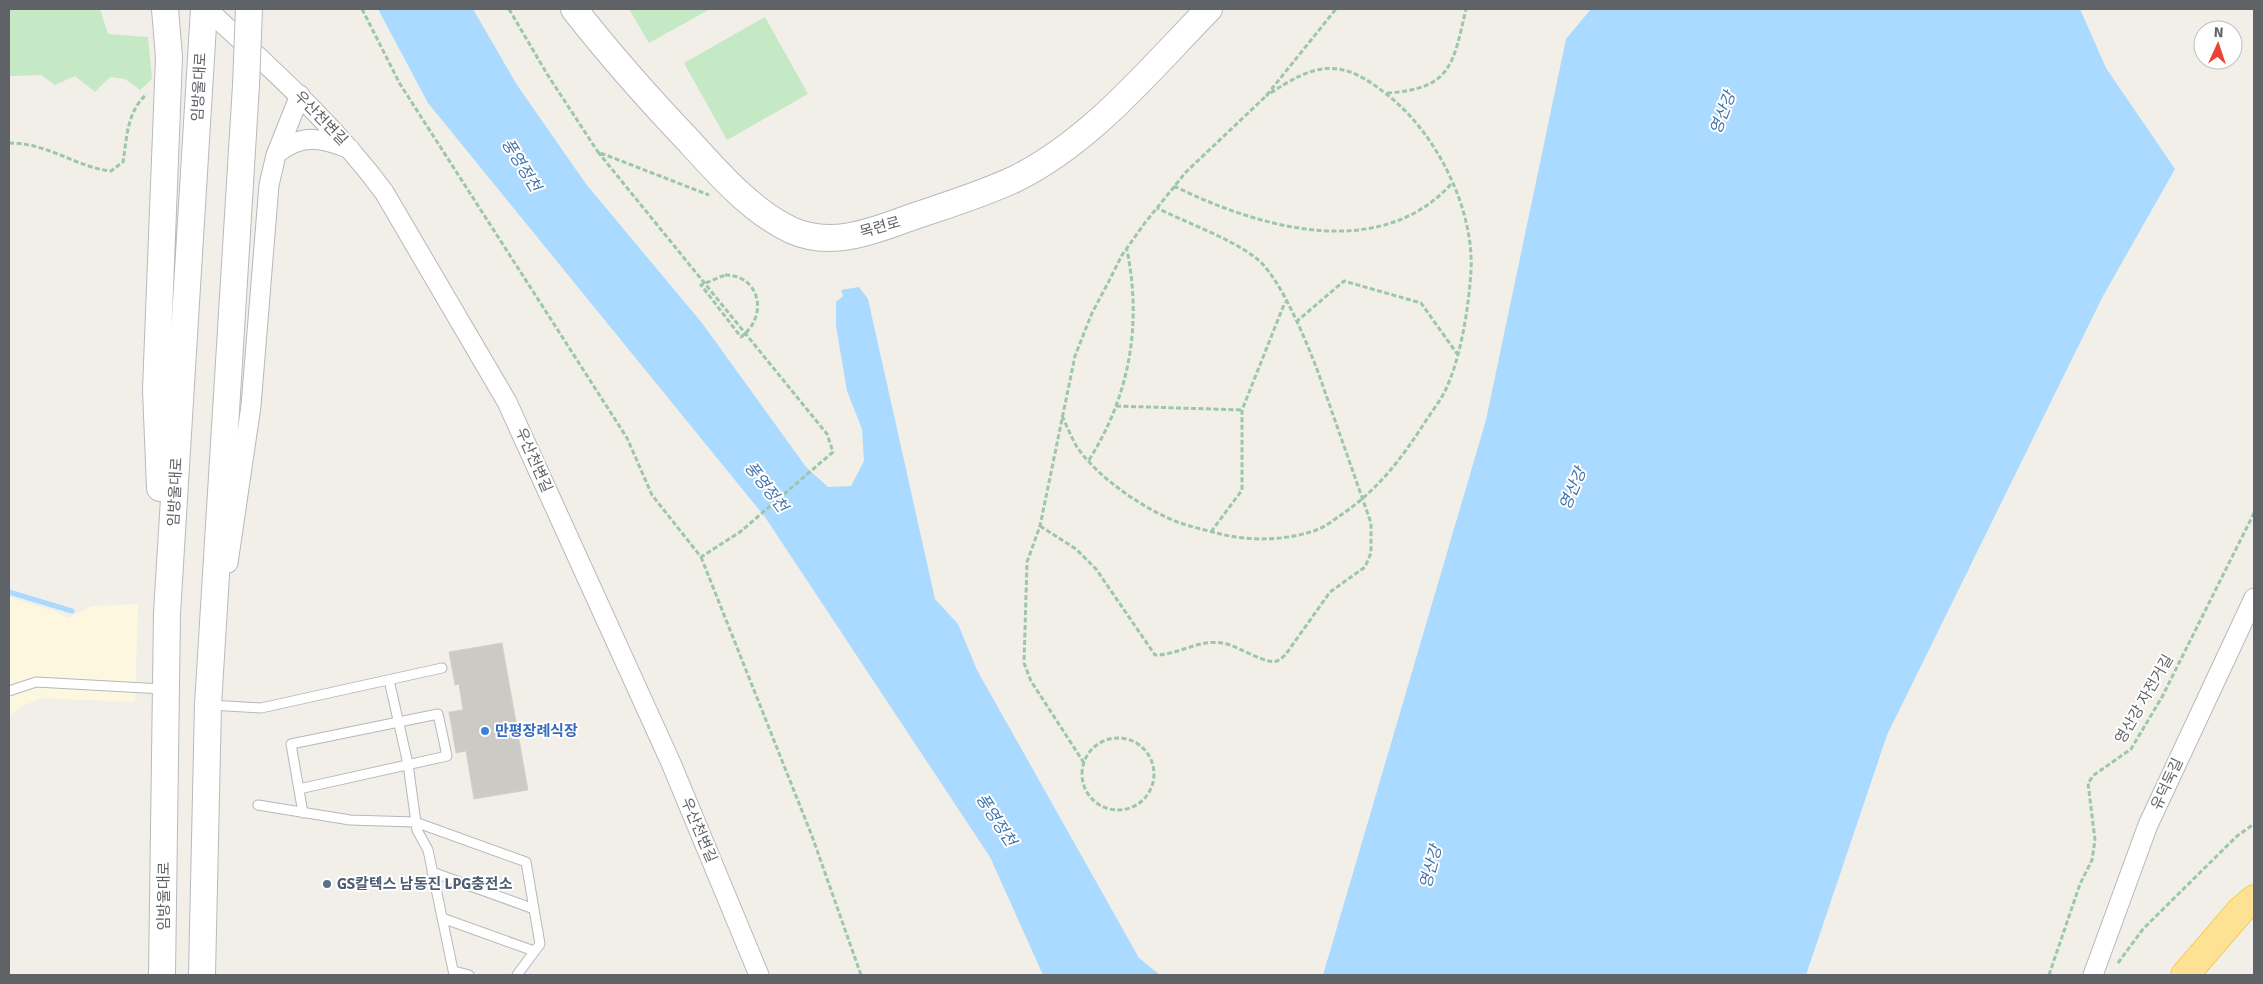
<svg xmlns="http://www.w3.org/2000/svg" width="2263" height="984" font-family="Signika,'Noto Sans KR',sans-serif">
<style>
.commercial{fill:#fef7e0}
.green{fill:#c5e8c5}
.water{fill:#aadaff}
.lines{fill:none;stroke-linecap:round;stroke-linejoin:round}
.stream{stroke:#aadaff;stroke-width:5}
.building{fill:#cccac5;stroke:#d6d1c6}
.lane-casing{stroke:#b5b8bc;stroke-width:11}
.street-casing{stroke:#b5b8bc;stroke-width:21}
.secondary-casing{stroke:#b6babf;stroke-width:28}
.highway-casing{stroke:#f9ab00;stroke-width:29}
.path{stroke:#9cc7a9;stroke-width:3;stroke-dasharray:5 2.5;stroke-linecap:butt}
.lane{stroke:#fff;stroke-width:9}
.street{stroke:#fff;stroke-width:19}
.secondary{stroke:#fff;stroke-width:26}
.highway{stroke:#fde293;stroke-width:28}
.secondary-bridge-casing{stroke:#b6babf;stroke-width:28;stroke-linecap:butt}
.secondary-bridge{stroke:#fff;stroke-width:26}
.shop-dot{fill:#3f7fe0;stroke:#fff;stroke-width:2}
.service-dot{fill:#5c6f8a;stroke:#fff;stroke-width:2}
.labels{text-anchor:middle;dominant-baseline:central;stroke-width:4;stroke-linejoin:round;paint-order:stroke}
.street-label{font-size:15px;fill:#5f6368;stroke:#fff}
.shop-label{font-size:15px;font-weight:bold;fill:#366cbe;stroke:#fff;text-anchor:start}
.service-label{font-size:15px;font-weight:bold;fill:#4e5e75;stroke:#fff;text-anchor:start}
.water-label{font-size:16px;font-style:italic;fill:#4174aa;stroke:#fff}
</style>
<rect width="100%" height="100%" fill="#f1efe8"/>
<path class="commercial" d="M9,597L56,612L68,618L92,606L138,604L135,702L42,698L20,707L9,717Z"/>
<path class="green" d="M9,9H100L108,34L148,37L152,79L140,90L125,79L110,77L95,92L75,76L55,85L41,75L9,76Z
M629,9H710L649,43Z
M765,17L808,94L727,140L684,63Z"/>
<path class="water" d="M378,9H473L517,85L586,184L702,323L806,467L828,487L851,486L864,461L862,429L847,391L836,326V302L843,296L841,290L859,287L868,299L935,599L958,624L977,670L1139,958L1160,975H1043L990,857L765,517L428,103Z
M1591,9H2080L2106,68L2175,169L2103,296L1887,735L1806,975H1323L1486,420L1566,39Z"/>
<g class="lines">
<path class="stream" d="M9,592L72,611"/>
</g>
<path class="building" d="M502,643L528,790L474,799L466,751L456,753L449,712L463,710L459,684L455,685L449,652Z"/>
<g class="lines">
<defs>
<path id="lane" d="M389,680L408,764L417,830L428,850L454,975
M9,691L36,682L163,689
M211,705L261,708L442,668
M299,789L447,756L438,714L291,744L303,813
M258,805L350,820L415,822L526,862L540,944L517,975
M432,872L534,909
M442,918L534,951
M454,971L469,975"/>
<path id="street" d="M207,9C269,67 333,123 384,192L507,402L671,763L759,975
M277,153C304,133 321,138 350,149
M228,563L251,406L269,185L276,155L300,95
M2093,975L2148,825L2254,598"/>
<path id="secondary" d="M574,9C610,55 648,98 688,140C718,173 751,211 791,230C830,248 871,232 909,218C944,206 981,195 1015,179C1092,141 1150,69 1209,9
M160,488L156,390L169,57L165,9
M162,975L167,613L204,9
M202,975L208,705L246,85"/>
<path id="highway" d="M2185,975L2241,910L2254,899"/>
</defs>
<use href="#lane" class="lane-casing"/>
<use href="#street" class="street-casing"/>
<use href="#secondary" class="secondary-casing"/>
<use href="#highway" class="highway-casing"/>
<path class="path" d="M362,9L400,84L627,438L652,495L701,557L740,532L833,452L827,434L598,152L709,195
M509,9L547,74L598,152
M1387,93C1451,89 1453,65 1466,9
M9,143C49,143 75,167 111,171L123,162C127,137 127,111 147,94
M1174,186C1257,227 1380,264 1452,183
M725,275C760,275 769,316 741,337L701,285Z
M1296,322L1344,281L1421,303L1458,355
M1116,406L1242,410
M1062,416C1067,426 1071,437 1077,447C1098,478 1145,510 1180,523C1192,527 1205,530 1217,533C1249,542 1291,541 1321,528C1328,525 1335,519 1341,515C1379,489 1402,458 1427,419C1433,410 1440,401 1445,391C1461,358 1469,306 1471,270C1474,209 1437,135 1390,97C1340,56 1317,62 1266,96
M1089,460C1130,395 1142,324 1127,250
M1040,526L1076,549L1096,569L1155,655C1180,655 1201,637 1227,644C1239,647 1267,665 1277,661C1280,660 1284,656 1286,654L1330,592L1365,567L1371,553V523L1318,372C1307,343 1280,276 1256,258C1230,238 1187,223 1157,208
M1211,532L1242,490V410L1285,302
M701,557L812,836L861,975
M1082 774a36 36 0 1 1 72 0a36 36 0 1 1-72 0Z
M1084,763L1031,681L1024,663L1027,562L1040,526L1075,356L1092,313L1109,281L1122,255L1144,224L1186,172L1266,96L1336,9
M2118,963L2143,929L2237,836L2254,824
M2049,975L2080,884L2092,860L2095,840L2088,783L2094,775L2131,749L2162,697L2254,513"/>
<use href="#lane" class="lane"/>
<use href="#street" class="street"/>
<use href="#secondary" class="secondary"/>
<use href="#highway" class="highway"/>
<defs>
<path id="secondary-bridge" d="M246,85L249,9"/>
</defs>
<use href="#secondary-bridge" class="secondary-bridge-casing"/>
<use href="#secondary-bridge" class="secondary-bridge"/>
</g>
<circle class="shop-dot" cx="485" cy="731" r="5"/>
<circle class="service-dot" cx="327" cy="884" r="5"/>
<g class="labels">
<g class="street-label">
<text transform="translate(199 87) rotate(-87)">임방울대로</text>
<text transform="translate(321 118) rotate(46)">우산천변길</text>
<text transform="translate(880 227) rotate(-16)">목련로</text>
<text transform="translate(534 460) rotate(66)">우산천변길</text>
<text transform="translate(175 492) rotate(-87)">임방울대로</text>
<text transform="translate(2144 699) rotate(-60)">영산강 자전거길</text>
<text transform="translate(2167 784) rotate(-65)">유덕둑길</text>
<text transform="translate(699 830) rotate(67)">우산천변길</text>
<text transform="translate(164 896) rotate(-90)">임방울대로</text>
</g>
<g class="shop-label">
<text x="495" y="731">만평장례식장</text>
</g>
<g class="service-label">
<text x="337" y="884">GS칼텍스 남동진 LPG충전소</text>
</g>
<g class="water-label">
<text transform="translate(1723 113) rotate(-69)">영산강</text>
<text transform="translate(521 165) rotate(58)">풍영정천</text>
<text transform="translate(766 487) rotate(52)">풍영정천</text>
<text transform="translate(1573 489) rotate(-67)">영산강</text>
<text transform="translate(996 820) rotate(57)">풍영정천</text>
<text transform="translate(1431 867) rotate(-75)">영산강</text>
</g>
</g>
<rect width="2263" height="984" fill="none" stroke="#5f6368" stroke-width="20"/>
<g transform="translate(2218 45) rotate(3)"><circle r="24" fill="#ffffff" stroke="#bfc1c3"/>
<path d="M0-4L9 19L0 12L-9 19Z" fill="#ea4335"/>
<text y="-8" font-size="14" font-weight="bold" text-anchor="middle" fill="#5f6368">N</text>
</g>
</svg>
